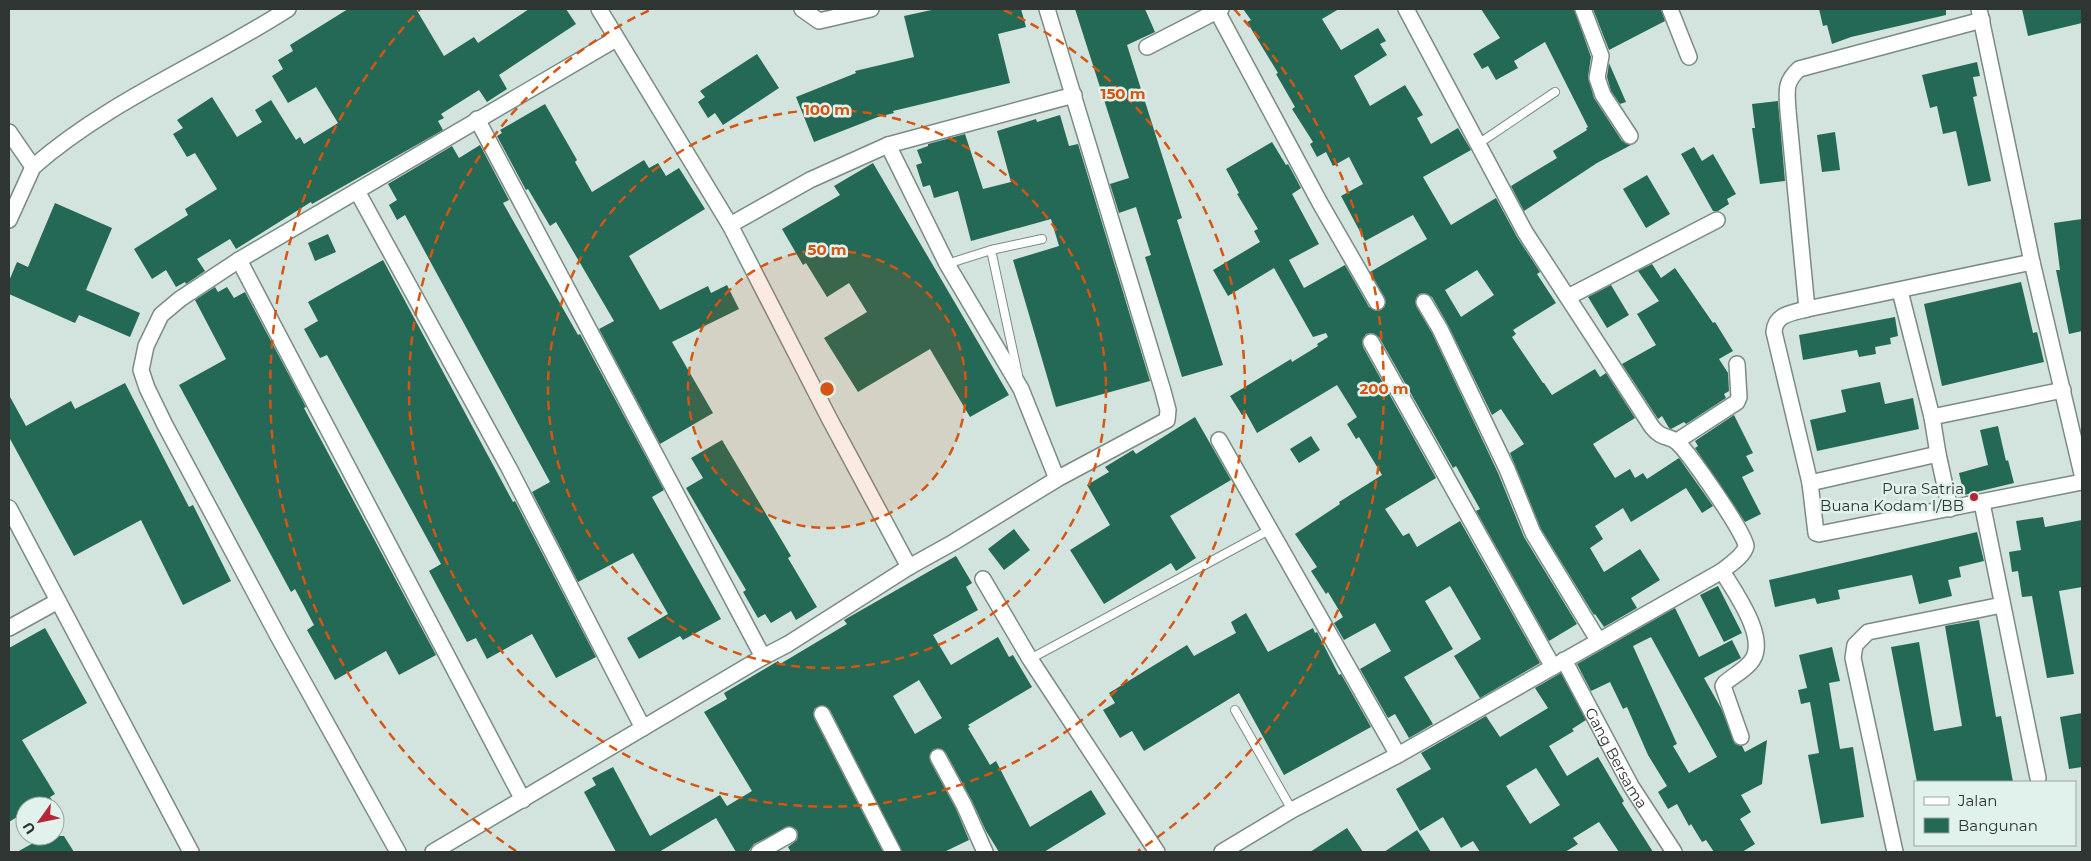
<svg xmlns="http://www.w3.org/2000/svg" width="2091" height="861" font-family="Montserrat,sans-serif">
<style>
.building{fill:#246955;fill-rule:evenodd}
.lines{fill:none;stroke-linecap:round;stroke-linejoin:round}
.lane-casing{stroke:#7b8a84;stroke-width:10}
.street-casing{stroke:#7b8a84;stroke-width:18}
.lane{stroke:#fff;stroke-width:8}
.street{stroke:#fff;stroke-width:15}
.ring{fill:none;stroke:#d65510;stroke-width:2.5;stroke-dasharray:9 6}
.poi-dot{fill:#b72638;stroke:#e1f1eb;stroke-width:2}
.labels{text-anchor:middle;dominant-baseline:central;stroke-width:5;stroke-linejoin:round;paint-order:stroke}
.poi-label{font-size:15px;fill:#2f3533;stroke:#e1f1eb;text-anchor:end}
.street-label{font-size:15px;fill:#2f3533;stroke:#e1f1eb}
.centre{fill:#d65510;stroke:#e1f1eb;stroke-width:2.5}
.ring-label{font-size:15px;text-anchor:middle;font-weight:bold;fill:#d65510;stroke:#e1f1eb;stroke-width:5;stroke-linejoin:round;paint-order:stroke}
</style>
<rect width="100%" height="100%" fill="#d3e4de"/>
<path class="building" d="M348,9H416L444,56L474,37L478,43L529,9H566L576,24L499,75L507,89L487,102L479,90L441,114L444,118L438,121L443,130L312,204L311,202L236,249L230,239L197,259L205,271L186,284L185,282L176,287L166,270L152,279L134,249L188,215L185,209L217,189L195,153L187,157L173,134L183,128L177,120L212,97L237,137L262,122L255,110L271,100L296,140L300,137L304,144L338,123L316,87L288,103L272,76L283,69L278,60L293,51L290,45Z
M936,9H1021L1026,27L998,34L1010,83L893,111L894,113L878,117L814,142L796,97L856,73L855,71L914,57L904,16Z
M1075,9H1145L1155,32L1127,45L1182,218L1177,220L1223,365L1182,377L1145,257L1151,255L1136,207L1119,213L1110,184L1129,178Z
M1243,9H1339L1322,19L1341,50L1378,28L1386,41L1380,44L1387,55L1354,76L1370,106L1405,85L1423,115L1417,118L1431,144L1458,128L1471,150L1423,177L1451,225L1496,198L1517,237L1540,272L1537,274L1556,303L1513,330L1516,334L1512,337L1543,383H1544L1552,395L1595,369L1600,377L1606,373L1635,418L1593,444L1615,478L1630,469L1635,478L1643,473L1647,479L1679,458L1713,506L1702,513L1686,488L1631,522L1623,508L1595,526L1603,539L1590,548L1604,572L1640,549L1660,580L1631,598L1637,608L1604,627L1595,614L1594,615L1541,529L1510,453L1524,444L1501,409L1492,415L1448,325L1432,297L1424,293L1419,294L1416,298V306L1432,333L1498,473L1524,537L1577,624L1549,641L1476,511L1480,509L1456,466L1453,468L1379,337L1372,333L1366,334L1362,341L1363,347L1436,478L1385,509L1403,536L1409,533L1417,547L1460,521L1540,663L1480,698L1454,656L1481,639L1450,586L1425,601L1453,649L1404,677L1433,724L1409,738L1395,714L1388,718L1360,669L1391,651L1375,623L1344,640L1334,623L1343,617L1328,592L1326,594L1311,571L1317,567L1295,534L1340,504L1339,502L1382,475L1359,437L1356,439L1347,424L1357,417L1337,385L1257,433L1246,413L1242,415L1230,396L1291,359L1292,362L1318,346L1317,344L1328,337L1326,333L1313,337L1274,268L1228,296L1213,270L1260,242L1254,231L1258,229L1237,194L1239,193L1226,169L1272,142L1286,165L1288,164L1301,188L1292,194L1319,244L1289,260L1304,288L1345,265L1369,307L1376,311L1381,310L1385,306V298L1370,272L1427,239L1413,215L1365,241L1341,196L1363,184L1349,157L1333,166L1326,152L1317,157L1310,144L1313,142L1292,109L1295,107L1276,74L1278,73L1247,22L1251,20ZM1477,270L1494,295L1461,317L1445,290Z
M1481,9H1574L1591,57L1588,77L1594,98L1622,141L1631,145L1597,163L1524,211L1511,186L1557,158L1553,151L1587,130L1586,128L1588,127L1545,42L1514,61L1518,68L1496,80L1488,66L1482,69L1473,54L1500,38Z
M1593,9H1661L1665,21L1609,50Z
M1819,9H1946V15L1851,37L1832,44L1827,25L1823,26Z
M2022,9H2082V23L2028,36Z
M757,54L779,88L723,125L715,113L708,118L698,102L705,97L700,91Z
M1977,62L1980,76L1973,77L1977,96L1973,97L1991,181L1968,186L1956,131L1943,134L1937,106L1930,108L1922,75Z
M1609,63L1626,102L1620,104L1611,91L1607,77Z
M1778,101L1785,181L1760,184L1752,128H1755L1752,104Z
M545,104L577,160L575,162L592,192L644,160L649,168L658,163L666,176L679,168L705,209L629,256L660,310L708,286L711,293L727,285L739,309L672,342L713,413L660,444L599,329L614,321L556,222L550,226L528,189L526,190L497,136L502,133L500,130Z
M1060,115L1069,146L1078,144L1150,381L1056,407L1013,260L1059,246L1051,219L971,241L958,191L934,198L930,185L923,187L916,165L922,163L917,150L928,146V144L965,134L983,189L1011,182L997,131L1036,119L1037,122Z
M1835,132L1840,170L1822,172L1817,135Z
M480,145L509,200L503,203L578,335L580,334L664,490L652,497L721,619L683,640L680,636L639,659L627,638L668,614L633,553L578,582L532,492L550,482L405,215L397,220L389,205L397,200L388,184L452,146L459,158Z
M1694,147L1702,161L1713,154L1736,194L1727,199L1729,204L1718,211H1713L1681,154Z
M873,163L1009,395L970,417L930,349L858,392L824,338L867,312L849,283L827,297L806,263L803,265L782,229L840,195L834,186Z
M1647,175L1670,214L1646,228L1623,189Z
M55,203L112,228L86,290L140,313L130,337L79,315L75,323L9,294V281L17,262L28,267Z
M2082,219V331L2069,334L2056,270H2060L2054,223Z
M328,234L336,252L315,261L308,243Z
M383,260L513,502L515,501L596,657L556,678L532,634L487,659L476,638L467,642L429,571L441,564L327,355L320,358L304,329L318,321L308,302Z
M1652,264L1661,278L1675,268L1713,323L1715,322L1733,351L1719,359L1728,373L1729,391L1724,394L1726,398L1686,424L1684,422L1671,429L1669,428L1662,416L1658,419L1622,364L1656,345L1637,314L1659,301L1638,271Z
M2021,282L2033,333L2037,332L2044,362L1942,386L1924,304Z
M1611,285L1629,315L1607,328L1588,297Z
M215,287L218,292L227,287L234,298L245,292L306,407L304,408L436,655L399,675L386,651L335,680L307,630L314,625L295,589L291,592L179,385L226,359L195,300Z
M1895,317L1898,336L1890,338L1891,344L1875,347L1876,354L1859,357L1857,350L1803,360L1799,335Z
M1880,382L1885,404L1913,398L1919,429L1817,451L1810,420L1846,412L1841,390Z
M125,383L189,507L193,505L231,581L183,605L141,520L74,556L9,437V395L26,426L71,401L75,409Z
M1734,415L1753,453L1746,456L1754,471L1742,477L1761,514L1745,522L1695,448L1698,446L1695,441Z
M1195,417L1231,480L1170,516L1196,558L1176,571L1171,563L1104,604L1070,550L1110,525L1087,485L1109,472L1105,467L1133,450L1136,454Z
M1998,426L2006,461L2008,460L2014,483L1964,495L1959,473L1988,465L1980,430Z
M1311,436L1320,450L1299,463L1290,449Z
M722,440L791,556L788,558L817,607L796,620L791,611L771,623L765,614L758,618L743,592L746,590L686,488L703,478L691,458Z
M2043,517L2045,527L2082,520V587L2059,591L2074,674L2047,678L2032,596L2022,597L2018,571L2012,572L2009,552L2021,550L2016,521Z
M1014,529L1030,550L1004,570L988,549Z
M1977,532L1984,561L1959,567L1961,577L1948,580L1952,596L1919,604L1912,575L1838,590L1840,599L1817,604L1815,598L1775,607L1769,580Z
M956,556L972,583L966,587L978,610L933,635L951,665L998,637L1009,657L1013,655L1032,687L968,725L970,727L968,728L990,765L996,761L1030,827L1091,790L1106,814L1044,852H999L986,831L972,801L946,753L938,748L930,753V761L956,809L969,840L944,852H902L830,710L822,705L814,709V718L883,852H791L788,847L797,840L798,835L797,830L790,826L754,844L748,852H736L716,818L659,852H616L584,792L596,785L592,778L613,767L650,836L720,795L727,806L752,791L704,712L727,699L724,693L778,661L780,664L847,624L844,620ZM919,680L942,718L915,734L893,696Z
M1718,586L1742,633L1724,642L1700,595Z
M1675,608L1699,657L1732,640L1741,658L1704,678L1721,708L1735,744L1742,746L1745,752L1767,740L1762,784L1741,795L1751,812L1740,819L1755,844L1742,852H1714L1706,840L1702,842L1691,824L1689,826L1677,804L1668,809L1658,792L1667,786L1648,755L1627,707L1623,709L1610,682L1591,691L1577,664ZM1651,637L1717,757L1689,773L1673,746L1677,744L1633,646Z
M1246,613L1268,652L1313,628L1315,633L1317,632L1339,675L1341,674L1371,727L1284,775L1239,693L1144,751L1132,731L1120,738L1103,710L1115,703L1109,693L1187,645L1194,656L1236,633L1231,622Z
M1979,620L1996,717L2001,716L2013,782H1917L1891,647L1919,642L1934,731L1962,726L1945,626Z
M45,628L87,703L22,740L55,794L50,797L56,806H25V812L9,822V648Z
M1832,647L1840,681L1829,683L1840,749L1853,747L1864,817L1821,824L1808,755L1819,753L1810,702L1801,704L1798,690L1807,688L1799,655Z
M1561,673L1586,720L1572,729L1574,731L1549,746L1567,776L1598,757L1624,801L1622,803L1653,852H1619L1599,822L1573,838L1578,844L1565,852H1480L1473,841L1461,848L1443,817L1420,831L1396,789L1431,769L1421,753L1486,716L1500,737L1548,708L1535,688ZM1536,768L1560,805L1530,824L1506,786Z
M2082,713V767L2069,769L2060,717Z
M1347,828L1363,852H1310Z
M1417,830L1431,852H1384Z
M31,836H64L74,852H17L35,842Z"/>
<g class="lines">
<defs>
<path id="lane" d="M1478,144L1555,92
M991,250L1018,375
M947,264L991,250L1042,239
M1030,659L1271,529
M1235,710L1292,810"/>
<g id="street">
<path d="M599,9L730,225L829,418L909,567"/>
<path d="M802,9L819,21L871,9"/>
<path d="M1583,9L1601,56L1597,78L1603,95L1630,136"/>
<path d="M1670,9L1689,57"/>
<path d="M1979,9L2032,262L2082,474"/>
<path d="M1217,11L1320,203L1377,302"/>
<path d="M1147,47L1221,9"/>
<path d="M477,119L763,657"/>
<path d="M9,132L33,167L9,220"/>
<path d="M888,145L947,264L1021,389L1057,479"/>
<path d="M33,167C108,101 204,63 288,9"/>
<path d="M357,191L509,468L643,728"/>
<path d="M730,225L810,180L888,145L1074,95"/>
<path d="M239,260L523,800"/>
<path d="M2032,262L1807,309C1792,313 1775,314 1774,332L1810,483L1816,533L1819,534L2082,482"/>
<path d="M1900,291L1932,417L1938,454L1950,509"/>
<path d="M1568,297L1717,220"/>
<path d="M1424,302L1440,329L1507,469L1533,533L1598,640"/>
<path d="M1807,309L1788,111C1787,91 1784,83 1799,69L1982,20"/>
<path d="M1371,342L1553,667"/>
<path d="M1932,417L2063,390"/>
<path d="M1219,440L1398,755"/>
<path d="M1677,441L1737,402L1739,397L1737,364"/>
<path d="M1810,483L1938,454"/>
<path d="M1982,503L2038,778"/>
<path d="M9,508L191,852"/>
<path d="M1722,571C1734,591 1771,641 1750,663C1743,671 1733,676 1725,683L1723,686L1741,737"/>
<path d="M983,579L1030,659L1157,852"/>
<path d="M9,628L58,601"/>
<path id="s1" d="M1564,660L1631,786L1674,852"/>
<path d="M822,714L893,852"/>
<path d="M938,757L964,805L985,852"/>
<path d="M398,852L279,638L165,425L147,388L141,370L146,346L161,315L180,299L239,260L616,39"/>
<path d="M433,852L763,657L788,644L909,567L954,542L1057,479L1167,420L1168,410L1163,391L1047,9"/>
<path d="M759,852L789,835"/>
<path d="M1222,852L1292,810L1398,755L1722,571C1729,565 1744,556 1746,546C1747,536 1689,453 1678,443C1670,435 1662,440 1652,427L1525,232L1406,9"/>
<path d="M1895,852L1853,658L1855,645L1868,632L2002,605"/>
</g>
</defs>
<use href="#lane" class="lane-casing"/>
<use href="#street" class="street-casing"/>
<use href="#lane" class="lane"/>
<use href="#street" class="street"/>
</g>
<circle cx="827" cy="389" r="139" fill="#d65510" fill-opacity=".12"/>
<g class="ring">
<circle cx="827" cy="389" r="139"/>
<circle cx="827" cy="389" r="279"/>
<path d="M1004 10A418 418 0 1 1 650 10"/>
<path d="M516 851A557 557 0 0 1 420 9M1234 9A557 557 0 0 1 1138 851"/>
</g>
<circle class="poi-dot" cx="1974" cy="497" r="5"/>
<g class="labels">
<g class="poi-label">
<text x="1964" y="488">Pura Satria<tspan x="1964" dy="17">Buana Kodam I/BB</tspan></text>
</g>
<g class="street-label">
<text stroke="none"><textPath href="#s1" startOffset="111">Gang Bersama</textPath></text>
</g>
</g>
<circle cx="827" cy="389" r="8" class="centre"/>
<g class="ring-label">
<text x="1123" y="99">150 m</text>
<text x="827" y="115">100 m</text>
<text x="827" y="255">50 m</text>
<text x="1384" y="394">200 m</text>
</g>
<rect width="2091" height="861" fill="none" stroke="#2f3533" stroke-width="20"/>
<rect x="1914" y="781" width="162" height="65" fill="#e1f1eb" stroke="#9aa6a1"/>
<rect x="1924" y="797" width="25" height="8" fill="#ffffff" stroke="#9aa6a1"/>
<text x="1958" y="806" font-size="15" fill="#2f3533">Jalan</text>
<rect x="1924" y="818" width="25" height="15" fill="#246955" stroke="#9aa6a1"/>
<text x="1958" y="831" font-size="15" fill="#2f3533">Bangunan</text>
<g transform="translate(40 821) rotate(237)"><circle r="24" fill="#e1f1eb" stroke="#9aa6a1"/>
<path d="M0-4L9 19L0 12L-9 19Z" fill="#b72638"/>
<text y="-8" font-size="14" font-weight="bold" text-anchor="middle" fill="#2f3533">U</text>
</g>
</svg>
